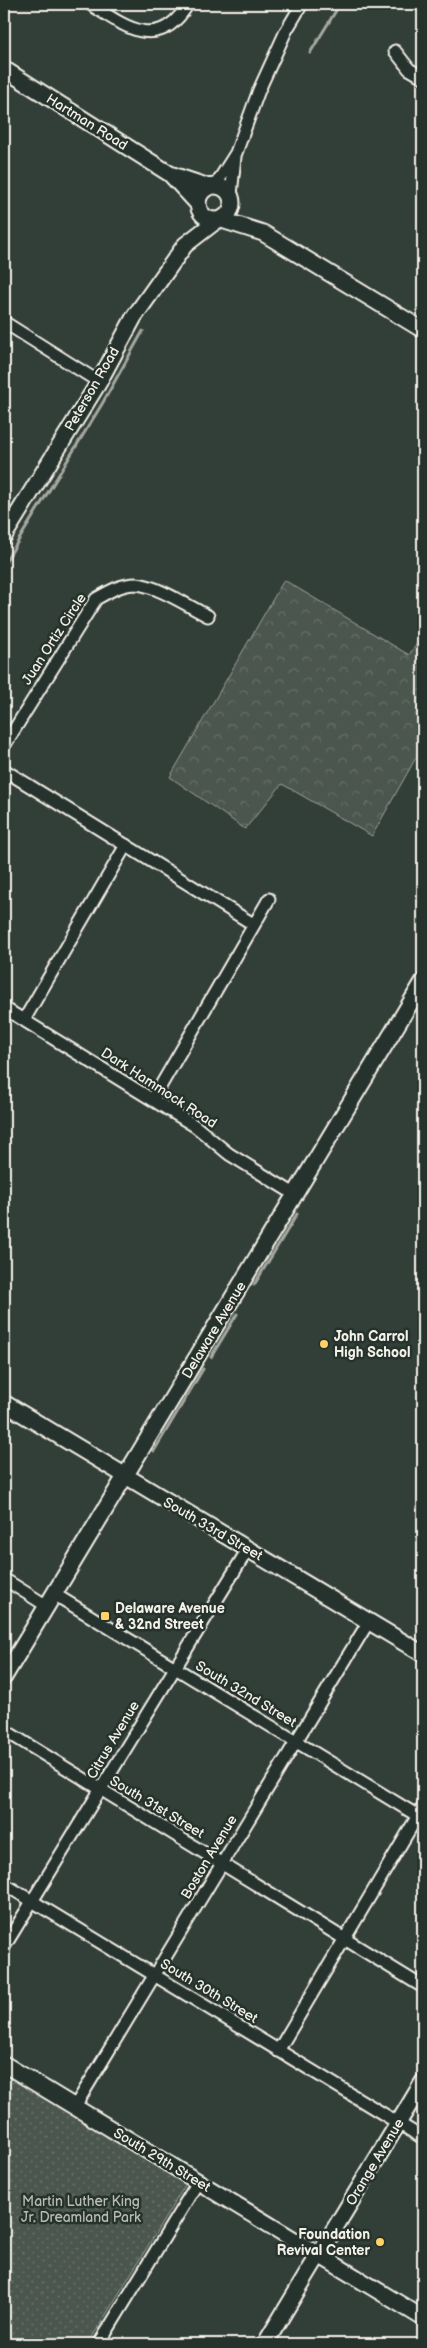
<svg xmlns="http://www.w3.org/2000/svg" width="427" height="2348" font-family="'Balsamiq Sans',sans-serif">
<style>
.forest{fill:url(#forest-crowns);stroke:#a0a49c}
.park{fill:url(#park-dots);stroke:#a0a49c}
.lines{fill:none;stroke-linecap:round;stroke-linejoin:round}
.stream{stroke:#a6a9a1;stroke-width:3}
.street-casing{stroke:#f4f1e8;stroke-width:15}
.secondary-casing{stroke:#f4f1e8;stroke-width:19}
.street{stroke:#26332d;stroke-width:11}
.secondary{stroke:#26332d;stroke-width:15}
.poi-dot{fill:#ffd166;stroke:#26332d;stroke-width:2}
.labels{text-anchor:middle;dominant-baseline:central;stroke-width:5;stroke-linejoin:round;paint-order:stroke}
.street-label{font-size:14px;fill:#f4f1e8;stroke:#26332d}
.poi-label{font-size:14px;font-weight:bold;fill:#f4f1e8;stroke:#26332d;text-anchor:start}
.park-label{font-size:14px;fill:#b9bbb2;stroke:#26332d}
</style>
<defs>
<pattern id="forest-crowns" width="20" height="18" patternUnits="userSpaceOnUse" patternTransform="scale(1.25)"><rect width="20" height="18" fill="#4c564f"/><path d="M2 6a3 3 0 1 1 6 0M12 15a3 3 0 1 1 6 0" fill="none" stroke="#666f68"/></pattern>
<pattern id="park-dots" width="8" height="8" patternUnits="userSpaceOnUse" patternTransform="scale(1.25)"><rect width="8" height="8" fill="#4c564f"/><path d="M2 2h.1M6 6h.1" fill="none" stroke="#666f68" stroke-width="1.8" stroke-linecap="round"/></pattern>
</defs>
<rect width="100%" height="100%" fill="#323e38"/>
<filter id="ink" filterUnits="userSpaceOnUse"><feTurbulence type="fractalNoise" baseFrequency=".02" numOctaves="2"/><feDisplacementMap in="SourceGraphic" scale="10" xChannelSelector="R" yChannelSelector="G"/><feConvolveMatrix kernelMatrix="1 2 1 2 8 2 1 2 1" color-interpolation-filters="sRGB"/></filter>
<g filter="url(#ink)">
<path class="forest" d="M284,580L409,655L423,634V745L372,836L282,784L245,829L170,777Z"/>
<path class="park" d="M4,2071L187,2182L88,2344H4Z"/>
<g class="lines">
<path class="stream" d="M310,53L340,4
M4,564L102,404L143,331
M254,1285L297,1214
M211,1357L237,1314
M154,1451L203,1369"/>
<defs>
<path id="street" d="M90,4C125,27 159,53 188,4
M395,51L409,69L423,77
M215,186L236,153L259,90L286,31L302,4
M231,195L235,157
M4,322L99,382
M4,746L96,599C108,592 121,584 136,584C156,585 190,607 208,616
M4,770L253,924
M4,1008L195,1126L229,1154L296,1195
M24,1020L126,845
M153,1099L269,899
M4,1579L47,1606
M54,1594L423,1819
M4,1730L423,1987
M4,1884L423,2138
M4,1947L248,1549
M278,2051L423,1807
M74,2108L369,1621
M99,2344L198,2182"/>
<path id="secondary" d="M4,69L170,174L209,187
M171,175L198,204
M198 203a17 17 0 1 1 34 0a17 17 0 1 1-34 0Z
M222,220L263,233L423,330
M4,536L99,382L134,317L185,245L216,221
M4,1403L423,1654
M4,1677L423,982
M4,2064L423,2318
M265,2344L423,2082"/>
</defs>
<use href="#street" class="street-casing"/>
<use href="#secondary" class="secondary-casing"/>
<use href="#street" class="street"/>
<use href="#secondary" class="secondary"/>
</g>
</g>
<g class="poi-dot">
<circle cx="324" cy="1344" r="5"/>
<rect x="100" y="1611" width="10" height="10" rx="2.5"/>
<circle cx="380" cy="2242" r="5"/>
</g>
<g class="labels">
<g class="street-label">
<text transform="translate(87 122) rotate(32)">Hartman Road</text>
<text transform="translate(92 389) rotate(-60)">Peterson Road</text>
<text transform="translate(54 639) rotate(-57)">Juan Ortiz Circle</text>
<text transform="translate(159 1088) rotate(33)">Dark Hammock Road</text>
<text transform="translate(214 1330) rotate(-59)">Delaware Avenue</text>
<text transform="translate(213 1529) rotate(30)">South 33rd Street</text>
<text transform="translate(246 1694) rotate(31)">South 32nd Street</text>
<text transform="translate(113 1740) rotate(-59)">Citrus Avenue</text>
<text transform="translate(157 1807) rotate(31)">South 31st Street</text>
<text transform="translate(209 1857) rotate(-59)">Boston Avenue</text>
<text transform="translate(209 1991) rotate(31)">South 30th Street</text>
<text transform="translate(162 2160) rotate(31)">South 29th Street</text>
<text transform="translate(375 2162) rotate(-59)">Orange Avenue</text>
</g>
<g class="poi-label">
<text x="334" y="1336">John Carrol<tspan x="334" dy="16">High School</tspan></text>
<text x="115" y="1608">Delaware Avenue<tspan x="115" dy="16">&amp; 32nd Street</tspan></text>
<text x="370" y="2234" text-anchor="end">Foundation<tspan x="370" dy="16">Revival Center</tspan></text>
</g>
<g class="park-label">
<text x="81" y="2201">Martin Luther King<tspan x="81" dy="16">Jr. Dreamland Park</tspan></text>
</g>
</g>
<rect width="427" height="2348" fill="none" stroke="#26332d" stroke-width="20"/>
<rect x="10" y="10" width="407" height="2328" fill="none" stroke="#f4f1e8" stroke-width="2" filter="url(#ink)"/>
</svg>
